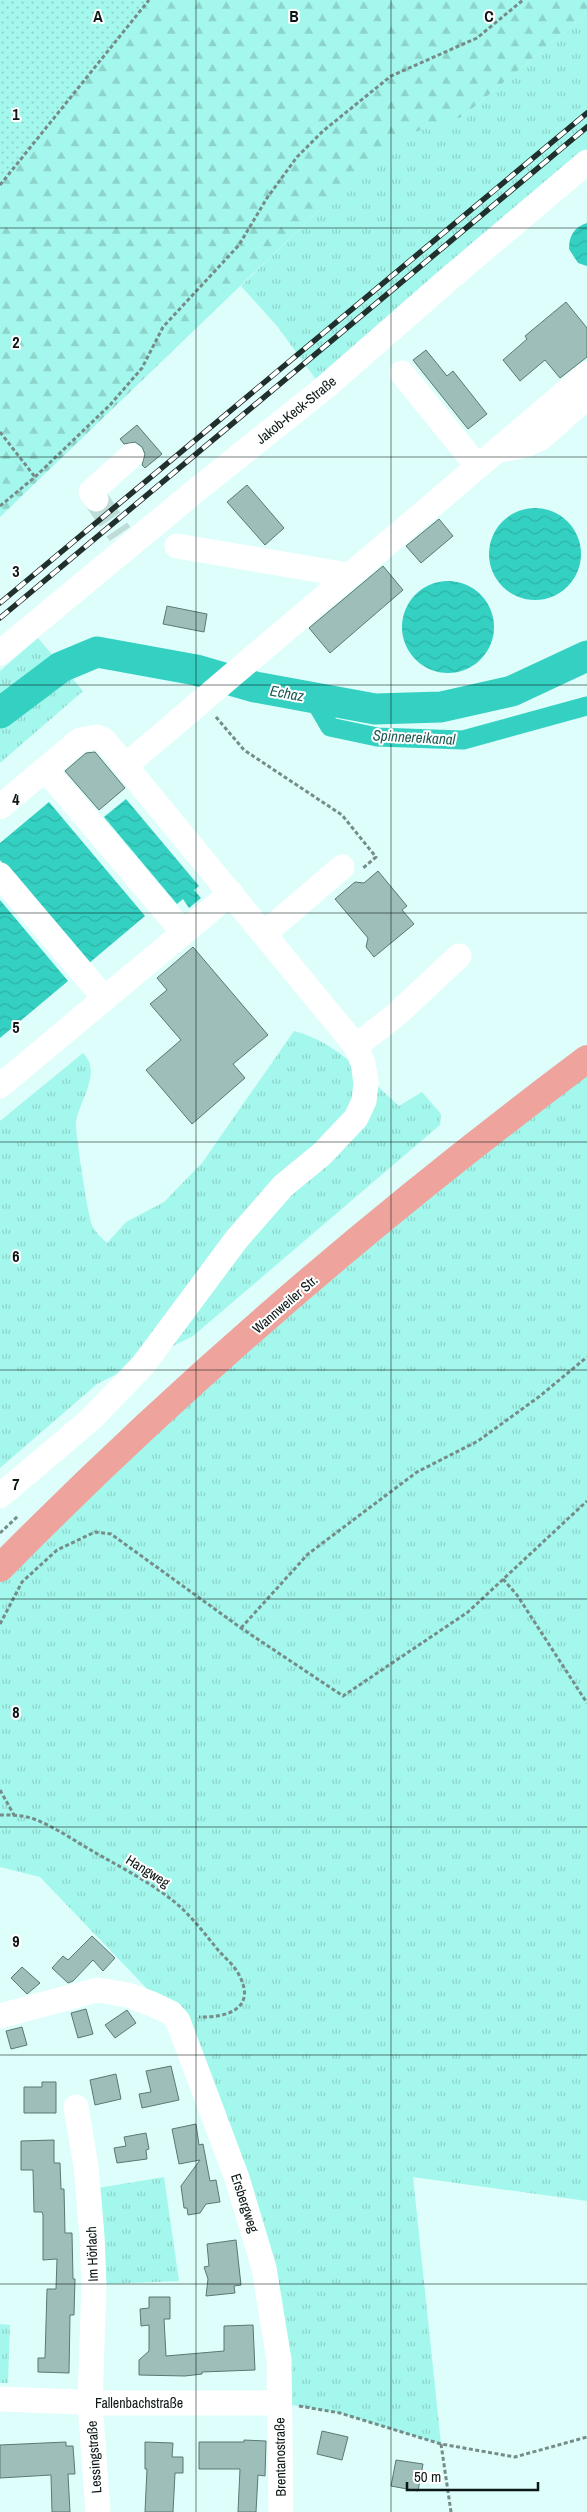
<svg xmlns="http://www.w3.org/2000/svg" width="587" height="2512" font-family="'Archivo Narrow',sans-serif">
<style>
.grass{fill:url(#grass-tufts)}
.forest{fill:url(#forest-firs)}
.garden{fill:url(#garden-dots)}
.water{fill:url(#water-waves)}
.lines{fill:none;stroke-linecap:round;stroke-linejoin:round}
.canal{stroke:#34d1c3;stroke-width:19}
.river{stroke:#34d1c3;stroke-width:31}
.building{fill:#9ebeb9;stroke:#5b7974}
.minor-tunnel{stroke:#bedcd8;stroke-width:25;stroke-dasharray:25 12;stroke-linecap:butt}
.path{stroke:#758c89;stroke-width:3;stroke-dasharray:4 2.5;stroke-linecap:butt}
.minor{stroke:#fff;stroke-width:25}
.major{stroke:#eea39d;stroke-width:28}
.rail-casing{stroke:#212f2d;stroke-width:5.5}
.rail{stroke:#fff;stroke-width:4;stroke-dasharray:11;stroke-linecap:butt}
.grid{fill:none;stroke:#0c1816;stroke-width:1;stroke-opacity:0.55}
.labels{text-anchor:middle;dominant-baseline:central;stroke-width:4;stroke-linejoin:round;paint-order:stroke}
.street-label{font-size:14px;fill:#0c1816;stroke:#fff}
.water-label{font-size:15px;font-style:italic;fill:#1b5953;stroke:#fff}
.grid-label{font-size:16px;text-anchor:middle;font-weight:bold;fill:#0c1816;stroke:#fff;stroke-width:4;stroke-linejoin:round;paint-order:stroke}
</style>
<defs>
<pattern id="grass-tufts" width="24" height="20" patternUnits="userSpaceOnUse" patternTransform="scale(1.25)"><rect width="24" height="20" fill="#a4f7ec"/><path d="M3 7l-1-3M5 7V3M7 7l1-3M15 17l-1-3M17 17v-4M19 17l1-3" fill="none" stroke="#8cd3ca"/></pattern>
<pattern id="forest-firs" width="22" height="20" patternUnits="userSpaceOnUse" patternTransform="scale(1.25)"><rect width="22" height="20" fill="#a4f7ec"/><path d="M5 1l3.5 6h-7zM16 11l3.5 6h-7z" fill="#8cd3ca"/></pattern>
<pattern id="garden-dots" width="8" height="8" patternUnits="userSpaceOnUse" patternTransform="scale(1.25)"><rect width="8" height="8" fill="#a4f7ec"/><path d="M2 2h.1M6 6h.1" fill="none" stroke="#8cd3ca" stroke-width="1.8" stroke-linecap="round"/></pattern>
<pattern id="water-waves" width="16" height="10" patternUnits="userSpaceOnUse" patternTransform="scale(1.25)"><rect width="16" height="10" fill="#34d1c3"/><path d="M0 5q4-4 8 0t8 0" fill="none" stroke="#2db3a7"/></pattern>
</defs>
<rect width="100%" height="100%" fill="#ddfefa"/>
<path class="grass" d="M587,13V162L323,389L277,326L241,286L393,138L462,117Z
M38,638L83,691L0,763V671Z
M294,1031C337,1042 367,1077 399,1106L422,1092L441,1114L440,1125L193,1336L97,1384L0,1468V1121L83,1053C103,1073 79,1100 76,1122C75,1132 88,1215 92,1225C94,1231 102,1238 107,1243L126,1222L164,1202L202,1163Z
M587,1068V2201L413,2177L441,2444L340,2413L279,2403V2360L178,2021L40,1877L0,1867V1565L306,1288Z
M164,2177L179,2281L105,2284L98,2188Z
M0,2324L10,2325L8,2383H0Z"/>
<path class="forest" d="M149,0H587V13L462,117L393,139L0,517V185Z"/>
<path class="garden" d="M0,0H149L0,185Z"/>
<path class="water" d="M587,223V266L578,263L569,249C569,236 574,227 587,223Z
M489 554a46 46 0 1 1 92 0a46 46 0 1 1-92 0Z
M402 627a46 46 0 1 1 92 0a46 46 0 1 1-92 0Z
M126,799L199,886L194,890L201,898L189,908L183,899L177,904L104,817Z
M49,802L145,916L88,964L0,860V843Z
M0,900L68,981L0,1038Z"/>
<g class="lines">
<path class="canal" d="M313,698L330,727L377,737L463,740L587,706"/>
<path class="river" d="M0,713L61,667L97,652L196,670L255,687L375,709L441,707L512,691L587,656"/>
</g>
<path class="building" d="M566,302L587,328V357L560,378L545,360L520,381L503,360L527,339L525,336Z
M426,350L447,376L453,371L487,414L468,429L413,360Z
M137,425L162,454L145,468L142,465L145,454L142,447L135,442L124,444L120,439Z
M247,485L284,528L265,545L227,502Z
M439,519L453,536L421,563L406,546Z
M383,566L403,590L330,653L309,628Z
M167,606L207,614L204,632L163,624Z
M95,752L125,788L99,810L65,771L86,753Z
M378,871L407,906L402,910L414,924L374,957L366,947L368,938L335,899L355,882L364,883Z
M193,947L268,1035L233,1064L245,1078L192,1124L146,1070L181,1040L150,1004L167,990L157,978Z
M92,1936L115,1958L103,1971L93,1960L73,1981L68,1983L52,1968L63,1956L68,1960Z
M22,1967L40,1983L27,1994L11,1978Z
M86,2009L93,2034L78,2038L71,2013Z
M127,2010L136,2023L115,2038L105,2025Z
M22,2027L27,2045L11,2049L6,2031Z
M171,2066L179,2100L142,2108L139,2094L151,2092L146,2071Z
M116,2074L121,2099L95,2105L90,2080Z
M42,2082H56V2113H24V2087H42Z
M196,2124L199,2145L203,2144L210,2181L216,2180L220,2202L206,2204L200,2213L188,2215L187,2208H184L181,2186L200,2160L179,2164L172,2129Z
M146,2133L149,2149L146,2150L147,2159L117,2163L114,2148L126,2146L124,2137Z
M54,2140V2163H60L61,2189H64L65,2233H72L73,2279H75L74,2315H70L69,2373L38,2372V2358H45L47,2289H56L57,2259L43,2260V2215L42,2212H34L33,2170H21V2141Z
M236,2240L241,2285L234,2286L235,2293L206,2296L208,2279L204,2267L209,2266L207,2244Z
M149,2297H170V2319H164L166,2356L224,2351V2326L253,2325L255,2370L202,2372V2374L185,2376L139,2375V2360L149,2351V2325L141,2326L140,2309L149,2308Z
M322,2431L348,2437L342,2460L317,2454Z
M244,2440L266,2441L265,2476L258,2475L256,2512H238L240,2469H199V2442H244Z
M66,2442V2446H73L75,2474H68L70,2512H52L51,2475L0,2478V2445Z
M145,2442L173,2443L172,2457H183V2473H175L173,2512H145L147,2469H145Z
M396,2460L423,2464L418,2491L391,2486Z"/>
<g class="lines">
<path class="minor-tunnel" d="M96,499L120,534"/>
<path class="path" d="M0,185L149,0
M0,432L35,477
M0,506L35,477L110,405L142,368L163,327L239,245L267,198L297,157L323,131L391,76L477,38L523,0
M216,717L244,750L342,815L376,857L362,869
M0,1533L18,1516
M503,1579L517,1595L587,1703
M0,1624L22,1582L57,1550L95,1532L111,1534L241,1628L343,1696L468,1612L587,1501
M241,1628L308,1554L417,1472L478,1441L540,1396L587,1357
M0,1790L14,1815
M0,1815C11,1815 23,1815 34,1819C55,1827 75,1841 94,1852C122,1868 152,1883 177,1904C193,1918 205,1934 218,1950C224,1957 233,1964 238,1973C258,2008 228,2018 199,2017
M299,2406L340,2413L441,2444L515,2457L587,2437
M441,2444L451,2512"/>
<path class="minor" d="M402,373L477,466
M500,450L526,445L541,438L587,397
M96,499L91,492L131,456
M177,546L348,575
M0,653L194,492L323,389L450,278L587,162
M125,766L587,374
M45,769L183,932
M0,807L80,740L96,737L104,740L356,1046L363,1063L366,1083L364,1101L356,1118L322,1154L283,1186L236,1240L143,1365L91,1419L0,1496
M0,875L105,999
M264,934L342,867
M356,1046L397,1014L459,956
M0,1086L231,893
M0,2016L97,1990L128,1995L152,2004L171,2013L178,2021L237,2178L264,2268L279,2360L281,2512
M76,2107L86,2166L92,2236L94,2285L90,2403L98,2512
M0,2399L103,2403H279"/>
<path class="major" d="M0,1568C181,1384 380,1214 587,1059"/>
<defs>
<path id="rail" d="M0,603L587,113
M0,618L587,127"/>
</defs>
<use href="#rail" class="rail-casing"/>
<use href="#rail" class="rail"/>
</g>
<path class="grid" d="M196,0V2512M391,0V2512M0,228H587M0,457H587M0,685H587M0,913H587M0,1142H587M0,1370H587M0,1599H587M0,1827H587M0,2055H587M0,2284H587"/>
<g class="labels">
<g class="street-label">
<text transform="translate(296 410) rotate(-39)">Jakob-Keck-Straße</text>
<text transform="translate(285 1304) rotate(-41)">Wannweiler Str.</text>
<text transform="translate(148 1871) rotate(32)">Hangweg</text>
<text transform="translate(245 2203) rotate(72)">Ersbergweg</text>
<text transform="translate(92 2254) rotate(-92)">Im Hörlach</text>
<text x="139" y="2403">Fallenbachstraße</text>
<text transform="translate(94 2457) rotate(-94)">Lessingstraße</text>
<text transform="translate(280 2457) rotate(-91)">Brentanostraße</text>
</g>
<g class="water-label">
<text transform="translate(287 693) rotate(10)">Echaz</text>
<text transform="translate(414 737) rotate(3)">Spinnereikanal</text>
</g>
</g>
<g class="grid-label">
<text x="98" y="22">A</text>
<text x="294" y="22">B</text>
<text x="489" y="22">C</text>
<text x="16" y="120">1</text>
<text x="16" y="348">2</text>
<text x="16" y="577">3</text>
<text x="16" y="805">4</text>
<text x="16" y="1033">5</text>
<text x="16" y="1262">6</text>
<text x="16" y="1490">7</text>
<text x="16" y="1718">8</text>
<text x="16" y="1947">9</text>
</g>
<path d="M407 2482v8h131v-8" fill="none" stroke="#0c1816" stroke-width="2.5"/>
<text x="414" y="2482" font-size="15" fill="#0c1816" stroke="#ffffff" stroke-width="4" paint-order="stroke">50 m</text>
</svg>
